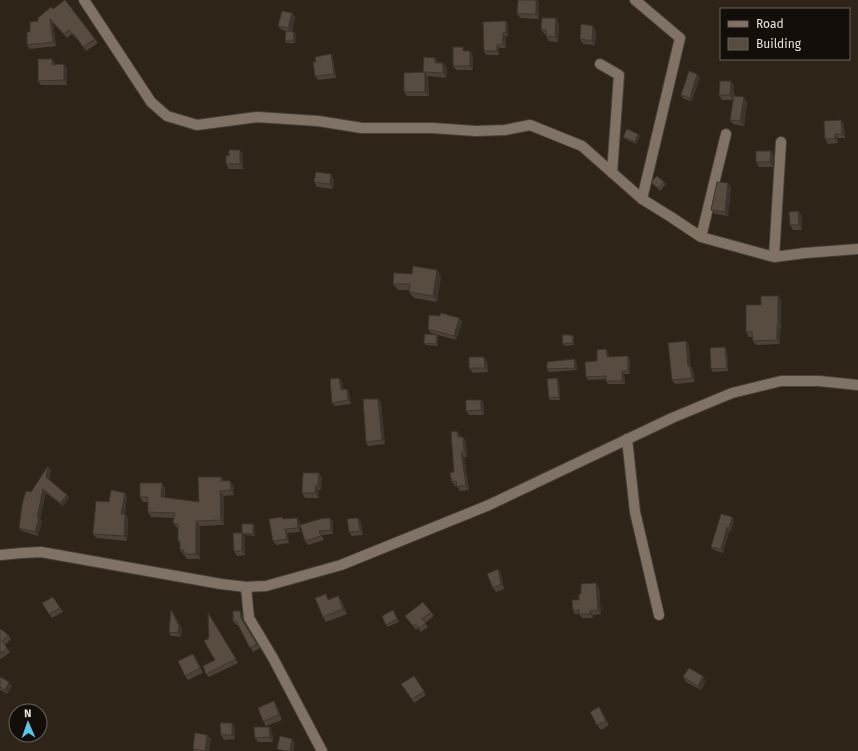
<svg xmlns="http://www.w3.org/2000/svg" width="858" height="751" font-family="'Fira Sans',sans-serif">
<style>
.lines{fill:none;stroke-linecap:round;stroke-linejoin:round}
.minor-casing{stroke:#494038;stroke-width:12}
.tertiary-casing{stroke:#494038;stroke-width:12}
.minor{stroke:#807366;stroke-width:10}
.tertiary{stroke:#807366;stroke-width:10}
.wall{fill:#4b4136}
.shaded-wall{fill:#3d352c}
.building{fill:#574c3f;stroke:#3d352c}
</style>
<rect width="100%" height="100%" fill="#2e2418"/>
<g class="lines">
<defs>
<path id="minor" d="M84,0L151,102L167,116L197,125L257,117L318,121L362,128H432L476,131L505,130L530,125L582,146L642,199L671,217L701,237L774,257L805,253L858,249
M635,0L680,38L642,199
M600,64L619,75L612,173
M701,237L726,134
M774,257L781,142
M627,439L635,512L659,615
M246,587L249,618L273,658L322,751"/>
<path id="tertiary" d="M0,555L22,553L41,552L221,584L246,587L266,586L341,565L489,505L672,418L732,393L781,381H819L858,385"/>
</defs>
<use href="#minor" class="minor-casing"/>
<use href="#tertiary" class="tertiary-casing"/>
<use href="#minor" class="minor"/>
<use href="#tertiary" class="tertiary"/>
</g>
<path class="wall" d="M539,3V19L520,18L517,14Z
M53,9L95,39L98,43L86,51L77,38L76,39L72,34L67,38L53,23L56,46L30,49L27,45L30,32L38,21Z
M292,13L295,18L292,31L296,34L295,43H286L285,40L286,31L282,30L278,26Z
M506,21L508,25V36H506V48H499V55H486L484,51Z
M559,23L558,42L549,41L546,36V34H544L541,29Z
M596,30L595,45L583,44L580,39Z
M470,51L473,55V70H456L453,66Z
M333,59L336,78L318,80L315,76Z
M438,62V63H443L447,68L446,78L428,76L429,96H407L404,92L423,72Z
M55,63V64H64L67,69V85H41L38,81Z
M700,77L692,101L684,99L681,95Z
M734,86V96L747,102L744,126L733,124L730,120L733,100H722L719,95Z
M841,120L844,125L845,138H838V143L828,144L825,139Z
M638,134L640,136L636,144L625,139L623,137Z
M771,151L774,156L773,167H759L756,162Z
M243,154V169H229L226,164Z
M334,179L333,189L317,187L314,182Z
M651,182H664L666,184L660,191Z
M731,187L728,216L715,214L711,210Z
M798,211L802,216V230H793L790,225Z
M441,276L437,302L414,298L409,292L410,290H398L393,284Z
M778,296L781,300V329H780V344L756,345L753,341L752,337H749L746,332L761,305Z
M459,318L462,322L456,340L431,333L428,329Z
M437,335L438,337V346L426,345L424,343Z
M572,335L574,337V345L564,346L563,344Z
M686,341L689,346L690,366L693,370L695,382L675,384L672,380Z
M725,347L727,350L728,371L713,372L711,369Z
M608,352L609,357L630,360V374H624L625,384H608L606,381V379L588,380L586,377L597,361Z
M574,359L576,361L577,370L549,372L547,369Z
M487,361L488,372L473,373L469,368Z
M339,378L342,382L343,390L349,393L351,404L335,406L332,403Z
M559,381L560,400H550L549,398Z
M378,399L381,403L385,444L368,446L366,442Z
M481,400L484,404V415H469L466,411Z
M460,435V437H463L466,442L467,457H464L469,490L460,491L457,486H455L452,482L454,472Z
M51,470L49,480L67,495L69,498L63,506L46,493L40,519L42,521L38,536L22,531L19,528L31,492Z
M221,477L224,481L234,486V495L224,496V525L200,526V559H187L180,550V544L178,541V528H177L173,523L174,518L151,517L148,512V502H143L140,497L165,488V498L199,502Z
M322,477L321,490H319V498H305L302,493Z
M125,493L127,497L125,514L128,518L127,541L96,538L93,534L109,502Z
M721,514L734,520L731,531H729L723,553L714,550L711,547Z
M297,518L300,522V532L287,533L289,543L276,545L273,541L284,519Z
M330,518L333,522V534L322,535L324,540L308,545L305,541Z
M358,518L361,522L363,535L352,536L349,532Z
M255,526V536L244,535L242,533Z
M242,533L245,538V555L237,556L234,551Z
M498,569L501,574L504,589L496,592L493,588Z
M599,587L601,614L593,615V618H582L579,614H575L573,610L579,600L581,594Z
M338,596L341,600L347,614L326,622L323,617L329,598V599Z
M53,597L63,612L52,618L49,614Z
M393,610L399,622L387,627L386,625Z
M431,612L434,616L425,623L428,627L421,632L418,628L416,630L405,616Z
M174,614L182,629L181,637L171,636L169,632Z
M242,615L243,621L260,648L253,652L238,625H236L233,621Z
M210,617L238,663L209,677L206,674L215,660L209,638Z
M0,630L8,635L11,639L5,645L10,652L1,659L0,658Z
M196,658L203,673L188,680L185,676Z
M414,676L426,695L414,703L401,684Z
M0,677L12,686L7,694L1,690L0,691Z
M683,677L706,681L701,690L686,682Z
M274,701L277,706L282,720L266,726L263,721Z
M599,707L602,712L609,725L601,730L597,725Z
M232,723L235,728V739L224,740L221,735Z
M269,727L272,731L273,742H258L255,738Z
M211,739L209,751H194L193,749Z"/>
<path class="shaded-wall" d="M536,0H537L539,3V19L536,14Z
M292,13L295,18L291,33L288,28Z
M556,18L559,23L558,42L555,37Z
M50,19L53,23L56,46L53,42Z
M506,21L508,25V36L506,32Z
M593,26L596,30L595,45L592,41Z
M294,32L296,34L295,43L293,41Z
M503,33L506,36V48L503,44Z
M497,45L499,48V55L497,51Z
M470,51L473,55V70L470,66Z
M331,54L333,59L336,78L334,74Z
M435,58L438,62V67L435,63Z
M52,59L55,63L56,69L52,65Z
M443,63L447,68L446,78L443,73Z
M64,64L67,69V85L64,80Z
M425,72L428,77L429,96L425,92Z
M697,74L700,77L692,101L690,98Z
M731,81L734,86L733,100L730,95Z
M744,97L747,102L744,126L740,121Z
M841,120L844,125L845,138L842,134Z
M638,134L640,136L636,144L635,142Z
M835,134L838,138V143L835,139Z
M240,150L243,154V169L240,164Z
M771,151L774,156L773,167L770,162Z
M331,174L334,179L333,189L330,184Z
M728,183L731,187L728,216L725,212Z
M798,211L802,216V230L799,225Z
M437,270L441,276L437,302L433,296Z
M778,296L781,300V329L778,325Z
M459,318L462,322L456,340L454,336Z
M777,325L780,329V344L777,340Z
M437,335L438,337V346L436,344Z
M572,335L574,337V345L573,343Z
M686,341L689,346L691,370L688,366Z
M725,347L727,350L728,371L727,368Z
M606,349L608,352L609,360L607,357Z
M628,356L630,360V374L628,371Z
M484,357L487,361L488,372L485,368Z
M574,359L576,361L577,370L575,368Z
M690,366L693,370L695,382L692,378Z
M622,371L624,374L625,384L622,381Z
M339,378L342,382L343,394L341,390Z
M557,378L559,381L560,400L559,397Z
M347,389L349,393L351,404L348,400Z
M378,399L381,403L385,444L382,440Z
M481,400L484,404V415L481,410Z
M457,431L460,435L461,442L458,437Z
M463,437L466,442L467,457L464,452Z
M461,452L464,457L469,490L466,485Z
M48,466L51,470L49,481L46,477Z
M319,473L322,477L321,490L318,485Z
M230,481L234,486V495L231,490Z
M162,483L165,488L164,502L161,497Z
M316,485L319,490V498L315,493Z
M43,489L46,493L40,519L42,521L38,536L35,532L37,517Z
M220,491L224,496V525L221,520Z
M125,493L127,497L124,518L121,514Z
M67,495L69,498L63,506L60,503Z
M125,514L128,518L127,541L124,536Z
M732,517L734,520L731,531L729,528Z
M297,518L300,522V532L298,528Z
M330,518L333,522V534L331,530Z
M358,518L361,522L363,535L360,531Z
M196,521L200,526V559L196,554Z
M253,524L255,526V536L253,534Z
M727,527L729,531L723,553L721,549Z
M285,529L287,533L289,543L287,539Z
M319,531L322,535L324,540L321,536Z
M242,533L245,538V555L242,551Z
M498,569L501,574L504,589L501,584Z
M596,583L599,587L601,614L598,610Z
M338,596L341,600L347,614L343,609Z
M171,610L174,614L182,629L181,637L178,633Z
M240,611L242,615L243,621L260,648L241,618Z
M590,611L593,615V618L590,614Z
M193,654L196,658L203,673L200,668Z
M703,676L706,681L701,690L698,686Z
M9,682L12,686L7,694L5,690Z
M274,701L277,706L282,720L279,715Z
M599,707L602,712L609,725L606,721Z
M232,723L235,728V739L232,735Z
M269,727L272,731L273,742L270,737Z
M207,735L211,739L209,751H205Z
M292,739L295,743L294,751H290Z"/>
<path class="building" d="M65,0L95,39L83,47L74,34H73L69,30L64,34L50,19L53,42L27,45V32H30V22L38,21V18L51,7L53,9Z
M518,0H536V14H517Z
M282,11L292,13L288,28L278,26Z
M542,18H556L555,37L546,36V30L541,29Z
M506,21V32L503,33V44L497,45V51H484L483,22Z
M581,24L593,26L592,41L580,39Z
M286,31L294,32L293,41L285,40Z
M453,47H463V51H470V66H453Z
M331,54L334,74L315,76L313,62H316L315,57Z
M424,57L435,58V63H443V73L423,72Z
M38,59H52V65L64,64V80L38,81Z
M689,71L697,74L690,98L681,95Z
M425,72V92H404V73Z
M720,81H731L730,95H719Z
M734,96L744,97L740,121L730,120Z
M841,120L842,134H835V139H825L824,121Z
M627,129L638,134L635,142L623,137Z
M229,150H240V164H226V155L229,156Z
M756,151H771L770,162H756Z
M316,172L331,174L330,184L314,182Z
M657,176L664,182L658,188L651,182Z
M717,182L728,183L725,212L711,210Z
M798,211L799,225H790L789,212Z
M413,266L437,270L433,296L409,292L410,284H393L394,273L412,274Z
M761,296H778V325H777V340L753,341L752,332H746V305H761Z
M441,313L459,318L454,336L428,329L429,315L440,316Z
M425,334L437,335L436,344L424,343Z
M562,335H572L573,343L563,344Z
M686,341L688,366H690L692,378L672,380L668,343Z
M725,347L727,368L711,369L710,348Z
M606,349L607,357L628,356V371H622V381H606V376L586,377L585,362L597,361V350Z
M469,357H484L485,368H469Z
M574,359L575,368L547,369V362Z
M339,378L341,390L347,389L348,400L332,403L330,379Z
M557,378L559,397L549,398L547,379Z
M363,399H378L382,440L366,442Z
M466,400H481V410L466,411Z
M457,431L458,437H463L464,452H461L466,485L457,487L456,481L452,482L450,473L454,472L451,432Z
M48,466L46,477L67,495L60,503L43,489L37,517L39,518L35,532L19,528L22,505L26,491L31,492Z
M303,473H319L318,485H316L315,493H302Z
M198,477H221V481H230L231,490L220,491L221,520L196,521V554H184V550H180V541H178V524L173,523L175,513L148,512V497H140V483H162L161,497L199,502Z
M111,490L125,493L121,514H125L124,536L93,534L96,501L109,502Z
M721,514L732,517L729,528L727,527L721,549L711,547Z
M282,517L283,519L297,518L298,528L285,529L287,539L273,541L269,519Z
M330,518L331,530L319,531L321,536L305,541L300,525L320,519Z
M358,518L360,531L349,532L347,519Z
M242,524H253V534L242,533Z
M233,533H242V551H234Z
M498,569L501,584L493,588L487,574Z
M596,583L598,610L590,611V614H579V610H573L572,600H579V594H581V584Z
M326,594L328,600L338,596L343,609L323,617L315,598Z
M53,597L60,608L49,614L42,603Z
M423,602L431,612L422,619L426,623L419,628L415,624L413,626L405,616Z
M171,610L179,626L178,633L169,632Z
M393,610L397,619L386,625L382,616Z
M233,611H240L241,618L257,644L250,648L236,621H233Z
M208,613L236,659L206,674L203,666L215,660L204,641L209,638Z
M1,629L8,635L2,641L7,648L0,654V630Z
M193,654L200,668L185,676L178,661Z
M689,668L703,676L698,686L683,677Z
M414,676L424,691L412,699L401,684Z
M0,677L9,682L5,690L0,687Z
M274,701L279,715L263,721L258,708Z
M599,707L606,721L597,725L590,712Z
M220,723H232V735H221Z
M254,727H269L270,737L255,738Z
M195,733L207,735L205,751L193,749Z
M280,736L292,739L290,751H286L277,749Z"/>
<rect x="720" y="8" width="130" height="52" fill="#130e09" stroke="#69635d"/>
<rect x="728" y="21" width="20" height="6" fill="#807366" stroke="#69635d"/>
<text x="756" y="28" font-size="12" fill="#eae3db">Road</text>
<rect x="728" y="38" width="20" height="12" fill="#574c3f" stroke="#69635d"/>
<text x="756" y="48" font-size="12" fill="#eae3db">Building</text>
<g transform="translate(28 723) rotate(358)"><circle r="19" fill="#130e09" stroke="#69635d"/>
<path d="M0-3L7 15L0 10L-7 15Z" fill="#5ac8e6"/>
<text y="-6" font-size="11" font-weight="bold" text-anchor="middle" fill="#eae3db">N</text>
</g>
</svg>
